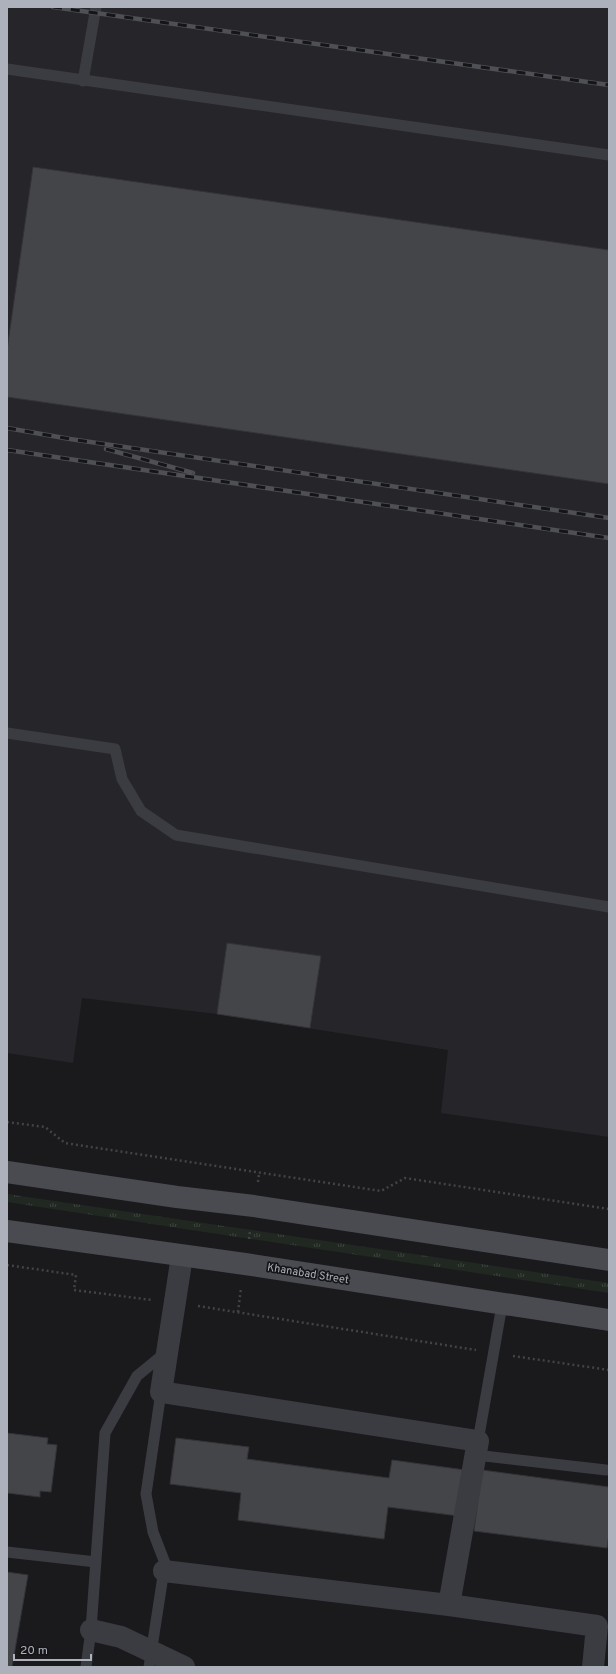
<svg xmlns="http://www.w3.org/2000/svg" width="616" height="1674" font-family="Overpass,sans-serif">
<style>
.built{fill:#26262a}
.grass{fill:url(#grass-tufts)}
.building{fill:#444549;stroke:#343438}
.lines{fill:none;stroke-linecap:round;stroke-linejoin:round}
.path{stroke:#414348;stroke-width:2.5;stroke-dasharray:2 3;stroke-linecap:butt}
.lane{stroke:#3b3c41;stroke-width:11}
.street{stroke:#3b3c41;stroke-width:22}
.secondary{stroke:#494b51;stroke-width:22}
.rail-casing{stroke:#4e5056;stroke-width:4.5}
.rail{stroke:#151518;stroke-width:3;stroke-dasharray:9;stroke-linecap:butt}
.labels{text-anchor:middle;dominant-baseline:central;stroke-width:3.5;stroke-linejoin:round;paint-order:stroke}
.street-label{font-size:11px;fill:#adb1bc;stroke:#151518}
</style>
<defs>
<pattern id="grass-tufts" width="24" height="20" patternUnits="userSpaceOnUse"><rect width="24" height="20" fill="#202821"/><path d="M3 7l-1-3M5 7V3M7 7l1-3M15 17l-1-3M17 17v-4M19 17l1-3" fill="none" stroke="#3e453f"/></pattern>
</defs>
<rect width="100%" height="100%" fill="#1a1a1d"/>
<path class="built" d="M7,7H609V1137L441,1113L448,1050L217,1014L82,998L73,1063L7,1053Z"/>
<path class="grass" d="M7,1194L609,1283V1293L7,1202Z"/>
<path class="building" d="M33,167L609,250V484L7,397V350Z
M227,943L321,956L310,1028L217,1014Z
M7,1433L48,1438L47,1444L57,1445L51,1492L40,1491V1497L7,1493Z
M176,1438L249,1447L247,1459L389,1478L392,1460L465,1470L459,1516L388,1507L384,1539L238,1520L241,1493L170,1484Z
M482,1470L609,1487V1534L607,1548L474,1531Z
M7,1572L28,1575L12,1667H7Z"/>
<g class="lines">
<path class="path" d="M7,1122L45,1127L65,1143L381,1191L405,1178L609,1209
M258,1182L259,1173
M249,1239L250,1230
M7,1265L76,1275L74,1290L152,1300
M198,1306L476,1350
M238,1312L241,1288
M513,1356L609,1370"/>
<path class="lane" d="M7,69L609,155
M83,81L96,7
M7,733L115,749L122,779L141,811L176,835L609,907
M478,1441L502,1305
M476,1455L606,1470
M7,1552L96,1562
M86,1667L91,1630L105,1433L137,1376L165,1353
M149,1667L165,1563L153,1532L146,1494L161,1392"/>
<path class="street" d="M182,1256L161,1392L478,1441L449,1605L597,1626L593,1667
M164,1571L449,1605
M91,1630L121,1637L184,1667"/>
<path class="secondary" d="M7,1172L177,1197L254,1206L609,1260
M7,1231L245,1264L609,1320"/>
<defs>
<path id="rail" d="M53,7L609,85
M7,428L70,439L609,518
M106,449L193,473
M7,450L609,538"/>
</defs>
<use href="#rail" class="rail-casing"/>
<use href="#rail" class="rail"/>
</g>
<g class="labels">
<g class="street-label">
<text transform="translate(308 1274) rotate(9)">Khanabad Street</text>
</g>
</g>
<rect width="616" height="1674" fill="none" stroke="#adb1bc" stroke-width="16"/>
<path d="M14 1654v6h77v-6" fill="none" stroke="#adb1bc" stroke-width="2"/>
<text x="20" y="1654" font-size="12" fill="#adb1bc" stroke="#151518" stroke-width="3" paint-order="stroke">20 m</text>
</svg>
